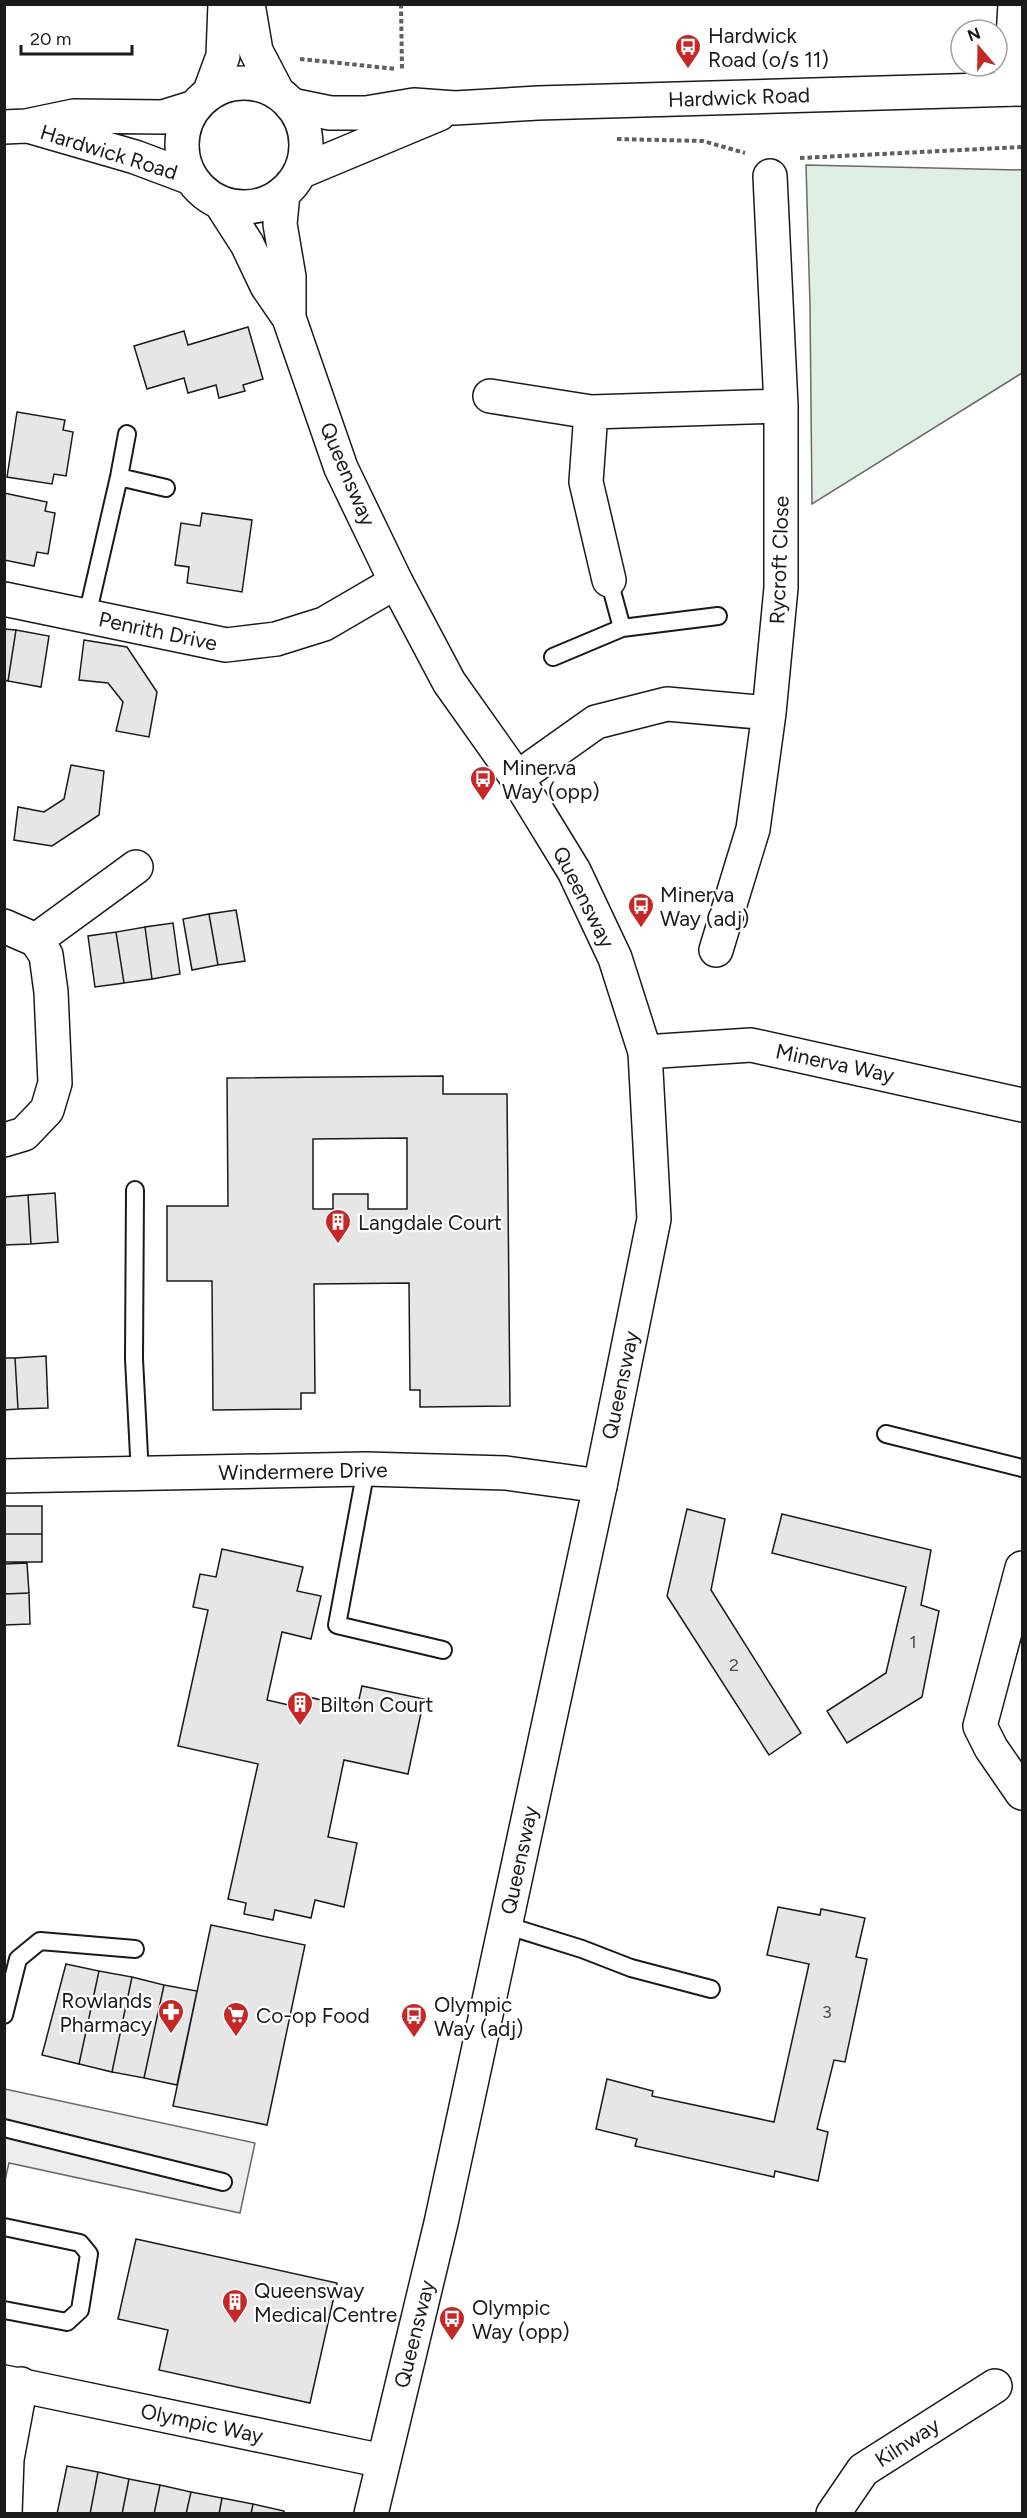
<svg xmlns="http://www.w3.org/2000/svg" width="1027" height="2518" font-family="Figtree,sans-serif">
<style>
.green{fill:#e0efe3;stroke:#6a6a6a;stroke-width:1.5}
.parking{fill:#ededed;stroke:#6a6a6a;stroke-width:1.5}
.building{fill:#e6e6e6;stroke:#1a1a1a;stroke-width:1.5;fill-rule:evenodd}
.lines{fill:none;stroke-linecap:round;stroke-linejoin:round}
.lane-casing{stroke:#1a1a1a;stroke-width:20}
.street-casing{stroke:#1a1a1a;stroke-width:36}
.secondary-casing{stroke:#1a1a1a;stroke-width:36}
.path{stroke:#5f5f5f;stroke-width:4;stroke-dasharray:4.5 3;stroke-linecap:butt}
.lane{stroke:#fff;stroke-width:16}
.street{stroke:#fff;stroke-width:33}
.secondary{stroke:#fff;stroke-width:33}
.labels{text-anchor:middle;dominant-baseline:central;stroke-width:4.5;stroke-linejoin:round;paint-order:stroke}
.number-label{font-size:18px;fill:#4d4d4d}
.poi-label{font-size:21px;fill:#1a1a1a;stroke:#fff;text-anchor:start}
.street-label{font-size:21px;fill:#1a1a1a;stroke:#fff}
</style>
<rect width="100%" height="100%" fill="#fff"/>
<path class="green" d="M806,165L1022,170V373L812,504L810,306Z"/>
<path class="parking" d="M5,2089L255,2143L240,2213L9,2163L5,2180Z"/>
<path class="building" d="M248,327L263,379L243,385L245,391L219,398L216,385L188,393L184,378L147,389L134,346L184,331L188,345Z
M17,412L65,420L63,430L73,432L66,476L54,474L52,484L7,477Z
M4,493L47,502L45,511L55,513L48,554L37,552L34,566L4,560Z
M202,513L252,520L242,592L187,583L189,567L175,565L181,523L200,526Z
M4,629L16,630L8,681L4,680Z
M16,630L49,636L41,687L8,681Z
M84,640L127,647L157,692L149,737L116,731L123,702L108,683L79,680Z
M71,765L104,771L99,815L52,846L14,840L18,807L44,812L64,799Z
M236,910L245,961L218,965L209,914Z
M209,914L218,965L192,970L183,919Z
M173,923L180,974L152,979L145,927Z
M145,927L152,979L124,983L116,932Z
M116,932L124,983L95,987L88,936Z
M443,1076V1094H507L510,1406L420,1407V1390H410L409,1283L314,1284L315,1393H301V1409L213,1410L212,1281H167V1206H228L227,1078ZM407,1138V1209H368V1194H333V1209H313V1139Z
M55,1193L58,1242L31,1244L28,1195Z
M28,1195L31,1244L4,1245V1197Z
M46,1356L48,1408L18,1409L15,1358Z
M4,1358H15L18,1409L4,1410Z
M4,1506H42V1534H4Z
M687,1509L725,1519L711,1590L801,1733L769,1755L667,1596Z
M782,1514L931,1550L921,1605L939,1611L922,1697L847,1743L827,1711L886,1673L906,1587L772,1553Z
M4,1534H42V1562H4Z
M222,1549L303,1567L297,1591L321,1596L311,1639L282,1632L267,1700L293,1706L295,1694L357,1708L362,1686L424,1699L408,1774L344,1760L328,1837L357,1843L344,1907L315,1900L311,1918L275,1910L273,1920L244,1914L246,1903L228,1899L258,1764L178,1746L208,1610L193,1607L200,1574L216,1577Z
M27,1563L29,1593L4,1594V1564Z
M29,1593L30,1624L4,1625V1594Z
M778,1907L820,1915L821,1909L865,1918L856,1957L867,1959L845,2062L834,2060L817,2129L828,2132L818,2181L775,2171L774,2177L635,2146L637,2139L596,2129L607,2079L653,2091L652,2096L774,2122L809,1964L767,1955Z
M211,1925L305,1945L267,2125L173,2106Z
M66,1964L99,1971L79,2064L42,2055Z
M99,1971L132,1977L112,2072L79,2064Z
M132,1977L164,1985L144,2078L112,2072Z
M164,1985L197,1991L177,2085L144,2078Z
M136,2239L337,2283L310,2403L159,2370L168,2330L118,2319Z
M67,2466L98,2472L90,2514H57Z
M98,2472L129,2479L122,2514H90Z
M129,2479L160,2485L154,2514H122Z
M160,2485L191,2492L186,2514H154Z
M191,2492L222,2498L219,2514H186Z
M222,2498L253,2504L251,2514H219Z
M253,2504L284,2511L283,2514H251Z"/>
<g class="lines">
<defs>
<path id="lane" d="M119,477L166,488
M609,580L622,628
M87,616L119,477L127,434
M553,657L622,628L718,616
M135,1190L134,1359L140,1475
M886,1434L1022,1468
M366,1469L337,1625L443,1650
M505,1925L582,1949L631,1968L711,1989
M4,2015L18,1959L40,1941L135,1949
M4,2128L223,2182
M4,2227L80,2243L89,2254L80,2310L67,2322L4,2310"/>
<path id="street" d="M1010,89L1015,4
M490,396L591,412L781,406
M591,412L586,482L609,580
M4,599L226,645L276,639L324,624L396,582
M517,778L596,722L667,704L769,713
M4,926L36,940L46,955L51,992L55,1083L47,1110L24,1134L4,1140
M36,940L136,867
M716,950L753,829L769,713L781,588V406L770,176
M645,1052L751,1045L1022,1105
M4,1476L366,1469L506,1473L600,1486
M1022,1568L980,1726L991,1748L1022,1793
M4,2382L383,2461
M5,2514L7,2459L21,2384
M833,2514L863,2470L995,2386"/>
<path id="secondary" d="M248,4L256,51L278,93
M182 145a62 62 0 1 1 124 0a62 62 0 1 1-124 0Z
M209,94L223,56L225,4
M291,105L330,113H366L414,105L455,108L538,103L1022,89
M28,126L135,157L191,178
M4,127L26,126L74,116L163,117L195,107
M300,172L439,114
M283,193L280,224L289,277V318
M220,202L247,244L267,286L289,318L341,468L396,582L449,682L517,778L574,871L615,958L645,1052L654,1219L600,1486L441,2223L371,2514"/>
</defs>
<use href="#lane" class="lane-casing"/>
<use href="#street" class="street-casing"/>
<use href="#secondary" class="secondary-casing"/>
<path class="path" d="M401,4L402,70
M300,59L397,69
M617,139L703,141L745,153
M800,158L1022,147"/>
<use href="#lane" class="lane"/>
<use href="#street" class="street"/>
<use href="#secondary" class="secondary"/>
</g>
<defs>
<symbol id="bus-pin" viewBox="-11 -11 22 30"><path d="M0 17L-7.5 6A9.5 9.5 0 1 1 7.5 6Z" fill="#c62828" stroke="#fff"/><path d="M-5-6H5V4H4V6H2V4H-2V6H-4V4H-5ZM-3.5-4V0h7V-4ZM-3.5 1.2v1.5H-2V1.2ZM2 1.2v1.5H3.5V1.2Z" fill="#fff"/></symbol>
<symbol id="building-pin" viewBox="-11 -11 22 30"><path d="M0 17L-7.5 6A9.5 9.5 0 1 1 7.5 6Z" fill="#c62828" stroke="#fff"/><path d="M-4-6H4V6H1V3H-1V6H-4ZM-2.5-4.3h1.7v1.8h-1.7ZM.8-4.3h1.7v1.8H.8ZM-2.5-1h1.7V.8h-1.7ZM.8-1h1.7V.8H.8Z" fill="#fff"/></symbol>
<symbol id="pharmacy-pin" viewBox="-11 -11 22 30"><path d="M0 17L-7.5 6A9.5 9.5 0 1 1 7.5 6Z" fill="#c62828" stroke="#fff"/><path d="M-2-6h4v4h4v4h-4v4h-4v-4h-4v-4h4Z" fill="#fff"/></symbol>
<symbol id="supermarket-pin" viewBox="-11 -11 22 30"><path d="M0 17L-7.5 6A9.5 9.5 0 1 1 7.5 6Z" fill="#c62828" stroke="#fff"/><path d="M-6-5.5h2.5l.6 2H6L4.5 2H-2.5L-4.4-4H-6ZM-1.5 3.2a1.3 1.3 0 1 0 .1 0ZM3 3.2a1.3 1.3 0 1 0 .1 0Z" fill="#fff"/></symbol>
</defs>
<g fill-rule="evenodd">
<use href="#bus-pin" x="673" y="32" width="30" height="40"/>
<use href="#bus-pin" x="468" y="764" width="30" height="40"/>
<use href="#bus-pin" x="626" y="891" width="30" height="40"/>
<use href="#building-pin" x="323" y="1207" width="30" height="40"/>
<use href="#building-pin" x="285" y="1689" width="30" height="40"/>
<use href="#pharmacy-pin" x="156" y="1997" width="30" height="40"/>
<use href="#supermarket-pin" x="221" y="2000" width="30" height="40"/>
<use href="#bus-pin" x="399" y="2001" width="30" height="40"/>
<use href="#building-pin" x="220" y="2287" width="30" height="40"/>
<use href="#bus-pin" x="437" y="2304" width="30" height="40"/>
</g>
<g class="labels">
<g class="number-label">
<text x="913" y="1642">1</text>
<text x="734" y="1665">2</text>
<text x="827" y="2012">3</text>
</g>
<g class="poi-label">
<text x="708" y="35">Hardwick<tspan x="708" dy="24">Road (o/s 11)</tspan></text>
<text x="502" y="767">Minerva<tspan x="502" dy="24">Way (opp)</tspan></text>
<text x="660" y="894">Minerva<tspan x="660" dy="24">Way (adj)</tspan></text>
<text x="358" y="1222">Langdale Court</text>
<text x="320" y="1704">Bilton Court</text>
<text x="152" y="2000" text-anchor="end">Rowlands<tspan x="152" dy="24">Pharmacy</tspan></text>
<text x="434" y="2004">Olympic<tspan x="434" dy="24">Way (adj)</tspan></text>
<text x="256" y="2015">Co-op Food</text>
<text x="254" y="2290">Queensway<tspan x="254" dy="24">Medical Centre</tspan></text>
<text x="472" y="2307">Olympic<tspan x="472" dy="24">Way (opp)</tspan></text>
</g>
<g class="street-label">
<text transform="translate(739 97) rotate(-2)">Hardwick Road</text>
<text transform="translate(109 152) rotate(17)">Hardwick Road</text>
<text transform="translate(348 474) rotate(67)">Queensway</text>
<text transform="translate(779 560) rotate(-88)">Rycroft Close</text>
<text transform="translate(158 631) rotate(12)">Penrith Drive</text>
<text transform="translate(584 897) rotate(63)">Queensway</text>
<text transform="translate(835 1063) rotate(12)">Minerva Way</text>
<text transform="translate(620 1385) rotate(-78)">Queensway</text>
<text transform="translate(303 1471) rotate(-1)">Windermere Drive</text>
<text transform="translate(519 1860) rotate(-78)">Queensway</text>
<text transform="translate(414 2334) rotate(-76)">Queensway</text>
<text transform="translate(202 2423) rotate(12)">Olympic Way</text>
<text transform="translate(907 2442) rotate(-33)">Kilnway</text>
</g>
</g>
<rect width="1027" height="2518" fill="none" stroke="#1a1a1a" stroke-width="12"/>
<g transform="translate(979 48) rotate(340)"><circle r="28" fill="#ffffff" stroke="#a3a3a3" stroke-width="1.5"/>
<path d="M0-4.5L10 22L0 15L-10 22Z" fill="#c62828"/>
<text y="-9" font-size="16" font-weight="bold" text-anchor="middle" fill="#1a1a1a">N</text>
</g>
<path d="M21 45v9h111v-9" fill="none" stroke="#1a1a1a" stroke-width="3"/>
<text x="30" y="45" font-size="18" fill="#1a1a1a" stroke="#ffffff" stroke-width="4.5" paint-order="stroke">20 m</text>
</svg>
